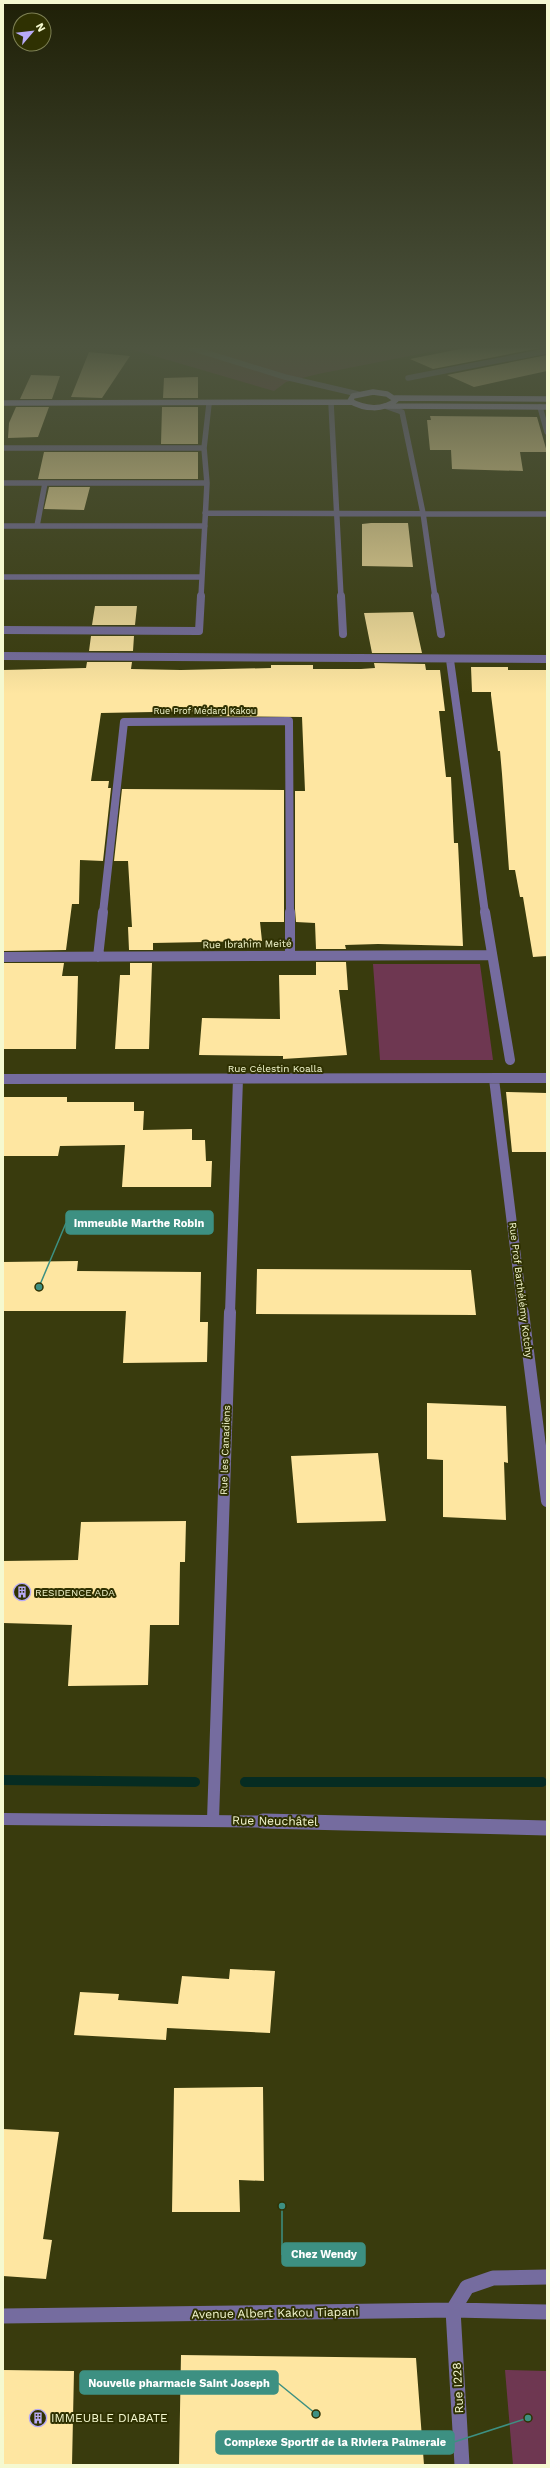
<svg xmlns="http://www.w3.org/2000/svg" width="550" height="2468" font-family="'Work Sans',sans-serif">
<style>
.green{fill:#6e3751}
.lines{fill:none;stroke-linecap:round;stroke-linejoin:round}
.stream{stroke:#062c22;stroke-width:10}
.building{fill:#fee6a1}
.minor-far4{stroke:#756c9f;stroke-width:5.5}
.minor-far3{stroke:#756c9f;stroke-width:8}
.minor-far2{stroke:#756c9f;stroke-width:10}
.minor-far1{stroke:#756c9f;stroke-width:12}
.minor{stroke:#756c9f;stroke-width:15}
.major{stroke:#b1a2f4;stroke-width:5.5}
.labels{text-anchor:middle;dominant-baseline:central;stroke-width:4;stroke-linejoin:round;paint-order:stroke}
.far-street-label{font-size:9px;fill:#f5f9d0;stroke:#2f3102}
.street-label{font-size:10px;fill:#f5f9d0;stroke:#2f3102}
.poi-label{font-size:10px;fill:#f5f9d0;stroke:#2f3102;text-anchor:start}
.near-street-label{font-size:12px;fill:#f5f9d0;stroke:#2f3102}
.near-poi-label{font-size:12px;fill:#f5f9d0;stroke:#2f3102;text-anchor:start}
.leader{fill:none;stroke:#3d9082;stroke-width:1.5}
.callout-dot{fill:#3d9082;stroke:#2f3102;stroke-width:1.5}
.callout{fill:#3d9082;stroke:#3d9082;stroke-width:1.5}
.callout-label{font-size:11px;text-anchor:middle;font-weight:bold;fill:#fff}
</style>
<rect width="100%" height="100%" fill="#393b0d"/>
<path class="green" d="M127,348H450L318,374L286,382L274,391Z
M373,964H480L493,1060H380Z
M505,2370L547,2371V2465H513Z"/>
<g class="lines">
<path class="stream" d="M3,1780L195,1782
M245,1782H542"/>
</g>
<path class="building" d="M465,348H540L433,369L410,359Z
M89,352L130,356L102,398L71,397Z
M547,355V371L474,387L447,375Z
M31,375L60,376L52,399H20Z
M198,377V398H163L164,378Z
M16,407H49L38,437L8,438L9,423Z
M162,407H198V444H161Z
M430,416L537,417L547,452H520L523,471L452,469L451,450H430L427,420H431Z
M44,452H198V479H38Z
M49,487H90L84,510L44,509Z
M371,523H408L413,567L362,566V524Z
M95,606H137L135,625H92Z
M413,612L422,653H372L364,613Z
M91,636H134L133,651H89Z
M87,662H132L131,669L181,670L271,668V665H313V669H361L375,668L374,663L425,664L426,670H440L445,711H439L446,777H451L454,843H458L463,946L378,944L345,945L346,949H316L315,923L296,922L295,909V791H305L302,717L207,716L205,711L101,713L91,781H109L108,788H111L103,861L80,860L79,904H72L66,950L3,951V670L86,668Z
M471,667H508V670H547V956L533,957L523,897H520L515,870H509L502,774L500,751H498L491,695V692H472Z
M122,789L284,790V922H260L262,941L153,943V950H129L128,927H132L128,861H114Z
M316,962H346L348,990H339L347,1055L283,1059V1056L199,1055L202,1018L280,1019L279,975H316Z
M3,963H64L62,976H78L76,1049H3Z
M130,963H152L149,1049H115L120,975H130Z
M506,1092L547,1093V1152H512Z
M3,1097H67V1102H134V1111H144L143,1130L192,1129V1140H205L206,1161H212L211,1187H122L125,1145L60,1146L58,1156H3Z
M78,1261L77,1271L201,1272L200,1322H208L207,1362L123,1363L126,1311H3V1262Z
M257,1269L471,1270L476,1315L256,1314Z
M427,1403L506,1406L508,1463L504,1462L506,1520L443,1517V1460L427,1459Z
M378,1453L386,1521L297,1523L291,1456Z
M186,1521L185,1562H180L179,1625H150L148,1685L68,1686L72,1625L3,1623V1561L78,1560L81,1522Z
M230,1969L275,1971L270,2033L167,2028L166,2040L74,2035L80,1992L119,1994L118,2000L178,2004L182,1976L229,1979Z
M263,2087L264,2181L239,2180L240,2212H172L174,2088Z
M3,2129L59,2132L43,2239L52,2240L46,2279L3,2276Z
M181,2355L416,2358L424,2465H179Z
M3,2370L74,2371L72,2465H3Z"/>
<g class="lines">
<path class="minor-far4" d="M191,348L285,377L358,394
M408,378L547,351
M331,403L341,597
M385,406L402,412L423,513L435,597
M540,407L547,432
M3,448H204
M3,483H207
M205,513L547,514
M3,526H205
M37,526L45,483
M3,577H202
M201,597L207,483L204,448L209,404"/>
<path class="minor-far3" d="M341,596L343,634
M435,596L441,634
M3,630L199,631L201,596
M3,656L547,659
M450,660L485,913
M103,913L124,722L289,721L290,913"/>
<path class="minor-far2" d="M290,912V954
M485,912L510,1060
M3,957L491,955
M98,957L103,912
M3,1079L547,1078
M494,1079L523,1313
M230,1313L238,1079"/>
<path class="minor-far1" d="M523,1312L547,1501
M3,1819L305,1822
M213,1820L230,1312"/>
<path class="minor" d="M263,1821L547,1828
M3,2316L453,2310L547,2312
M462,2465L453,2310L467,2287L493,2278L547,2277"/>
<path class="major" d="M373,392L387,394L396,400C383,411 364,409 350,401L353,396Z
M395,398L547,399
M3,403L352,402
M385,406L547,407"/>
</g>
<linearGradient id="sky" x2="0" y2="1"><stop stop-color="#1f2007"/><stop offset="0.5" stop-color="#4e5540"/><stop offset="1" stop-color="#4e5540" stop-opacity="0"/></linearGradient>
<rect width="550" height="694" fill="url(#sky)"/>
<defs>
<symbol id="building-ring" viewBox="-11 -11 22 22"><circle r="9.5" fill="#2f3102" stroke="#b8abf7" stroke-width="1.5"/><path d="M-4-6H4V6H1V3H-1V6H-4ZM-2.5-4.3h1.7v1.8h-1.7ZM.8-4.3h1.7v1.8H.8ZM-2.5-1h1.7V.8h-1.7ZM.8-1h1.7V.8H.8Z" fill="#b8abf7"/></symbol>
</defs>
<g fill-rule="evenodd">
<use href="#building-ring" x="12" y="1582" width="20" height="20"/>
<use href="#building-ring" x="28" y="2408" width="20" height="20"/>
</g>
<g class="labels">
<g class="far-street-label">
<text x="205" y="711">Rue Prof Médard Kakou</text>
</g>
<g class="street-label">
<text transform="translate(247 944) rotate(-1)">Rue Ibrahim Meité</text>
<text x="275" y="1068">Rue Célestin Koalla</text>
<text transform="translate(521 1290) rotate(83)">Rue Prof Barthélémy Kotchy</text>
<text transform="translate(225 1450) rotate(-88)">Rue les Canadiens</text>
</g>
<g class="poi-label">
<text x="35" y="1592">RESIDENCE ADA</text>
</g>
<g class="near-street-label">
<text transform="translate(275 1821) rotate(1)">Rue Neuchâtel</text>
<text transform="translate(275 2313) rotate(-1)">Avenue Albert Kakou Tiapani</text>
<text transform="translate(458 2388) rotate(-93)">Rue I228</text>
</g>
<g class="near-poi-label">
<text x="51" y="2418">IMMEUBLE DIABATE</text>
</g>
</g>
<path class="leader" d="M39 1287L66 1223M282 2206L282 2255M316 2414L278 2383M528 2418L454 2442"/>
<g class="callout-dot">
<circle cx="39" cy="1287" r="4"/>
<circle cx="282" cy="2206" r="4"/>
<circle cx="316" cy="2414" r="4"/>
<circle cx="528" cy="2418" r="4"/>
</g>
<g class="callout">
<rect x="66" y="1211" width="147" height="23" rx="4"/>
<rect x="282" y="2243" width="83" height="23" rx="4"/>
<rect x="80" y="2371" width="198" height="23" rx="4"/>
<rect x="216" y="2431" width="238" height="23" rx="4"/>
</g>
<g class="callout-label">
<text x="139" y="1227">Immeuble Marthe Robin</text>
<text x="324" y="2258">Chez Wendy</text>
<text x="179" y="2387">Nouvelle pharmacie Saint Joseph</text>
<text x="335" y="2446">Complexe Sportif de la Riviera Palmeraie</text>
</g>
<rect width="550" height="2468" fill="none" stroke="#f5f9d0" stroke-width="8"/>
<g transform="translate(32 32) rotate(62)"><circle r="19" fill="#2f3102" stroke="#7e8154"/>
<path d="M0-3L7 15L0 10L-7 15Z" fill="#b8abf7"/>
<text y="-6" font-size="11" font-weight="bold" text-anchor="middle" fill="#f5f9d0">N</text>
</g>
</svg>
